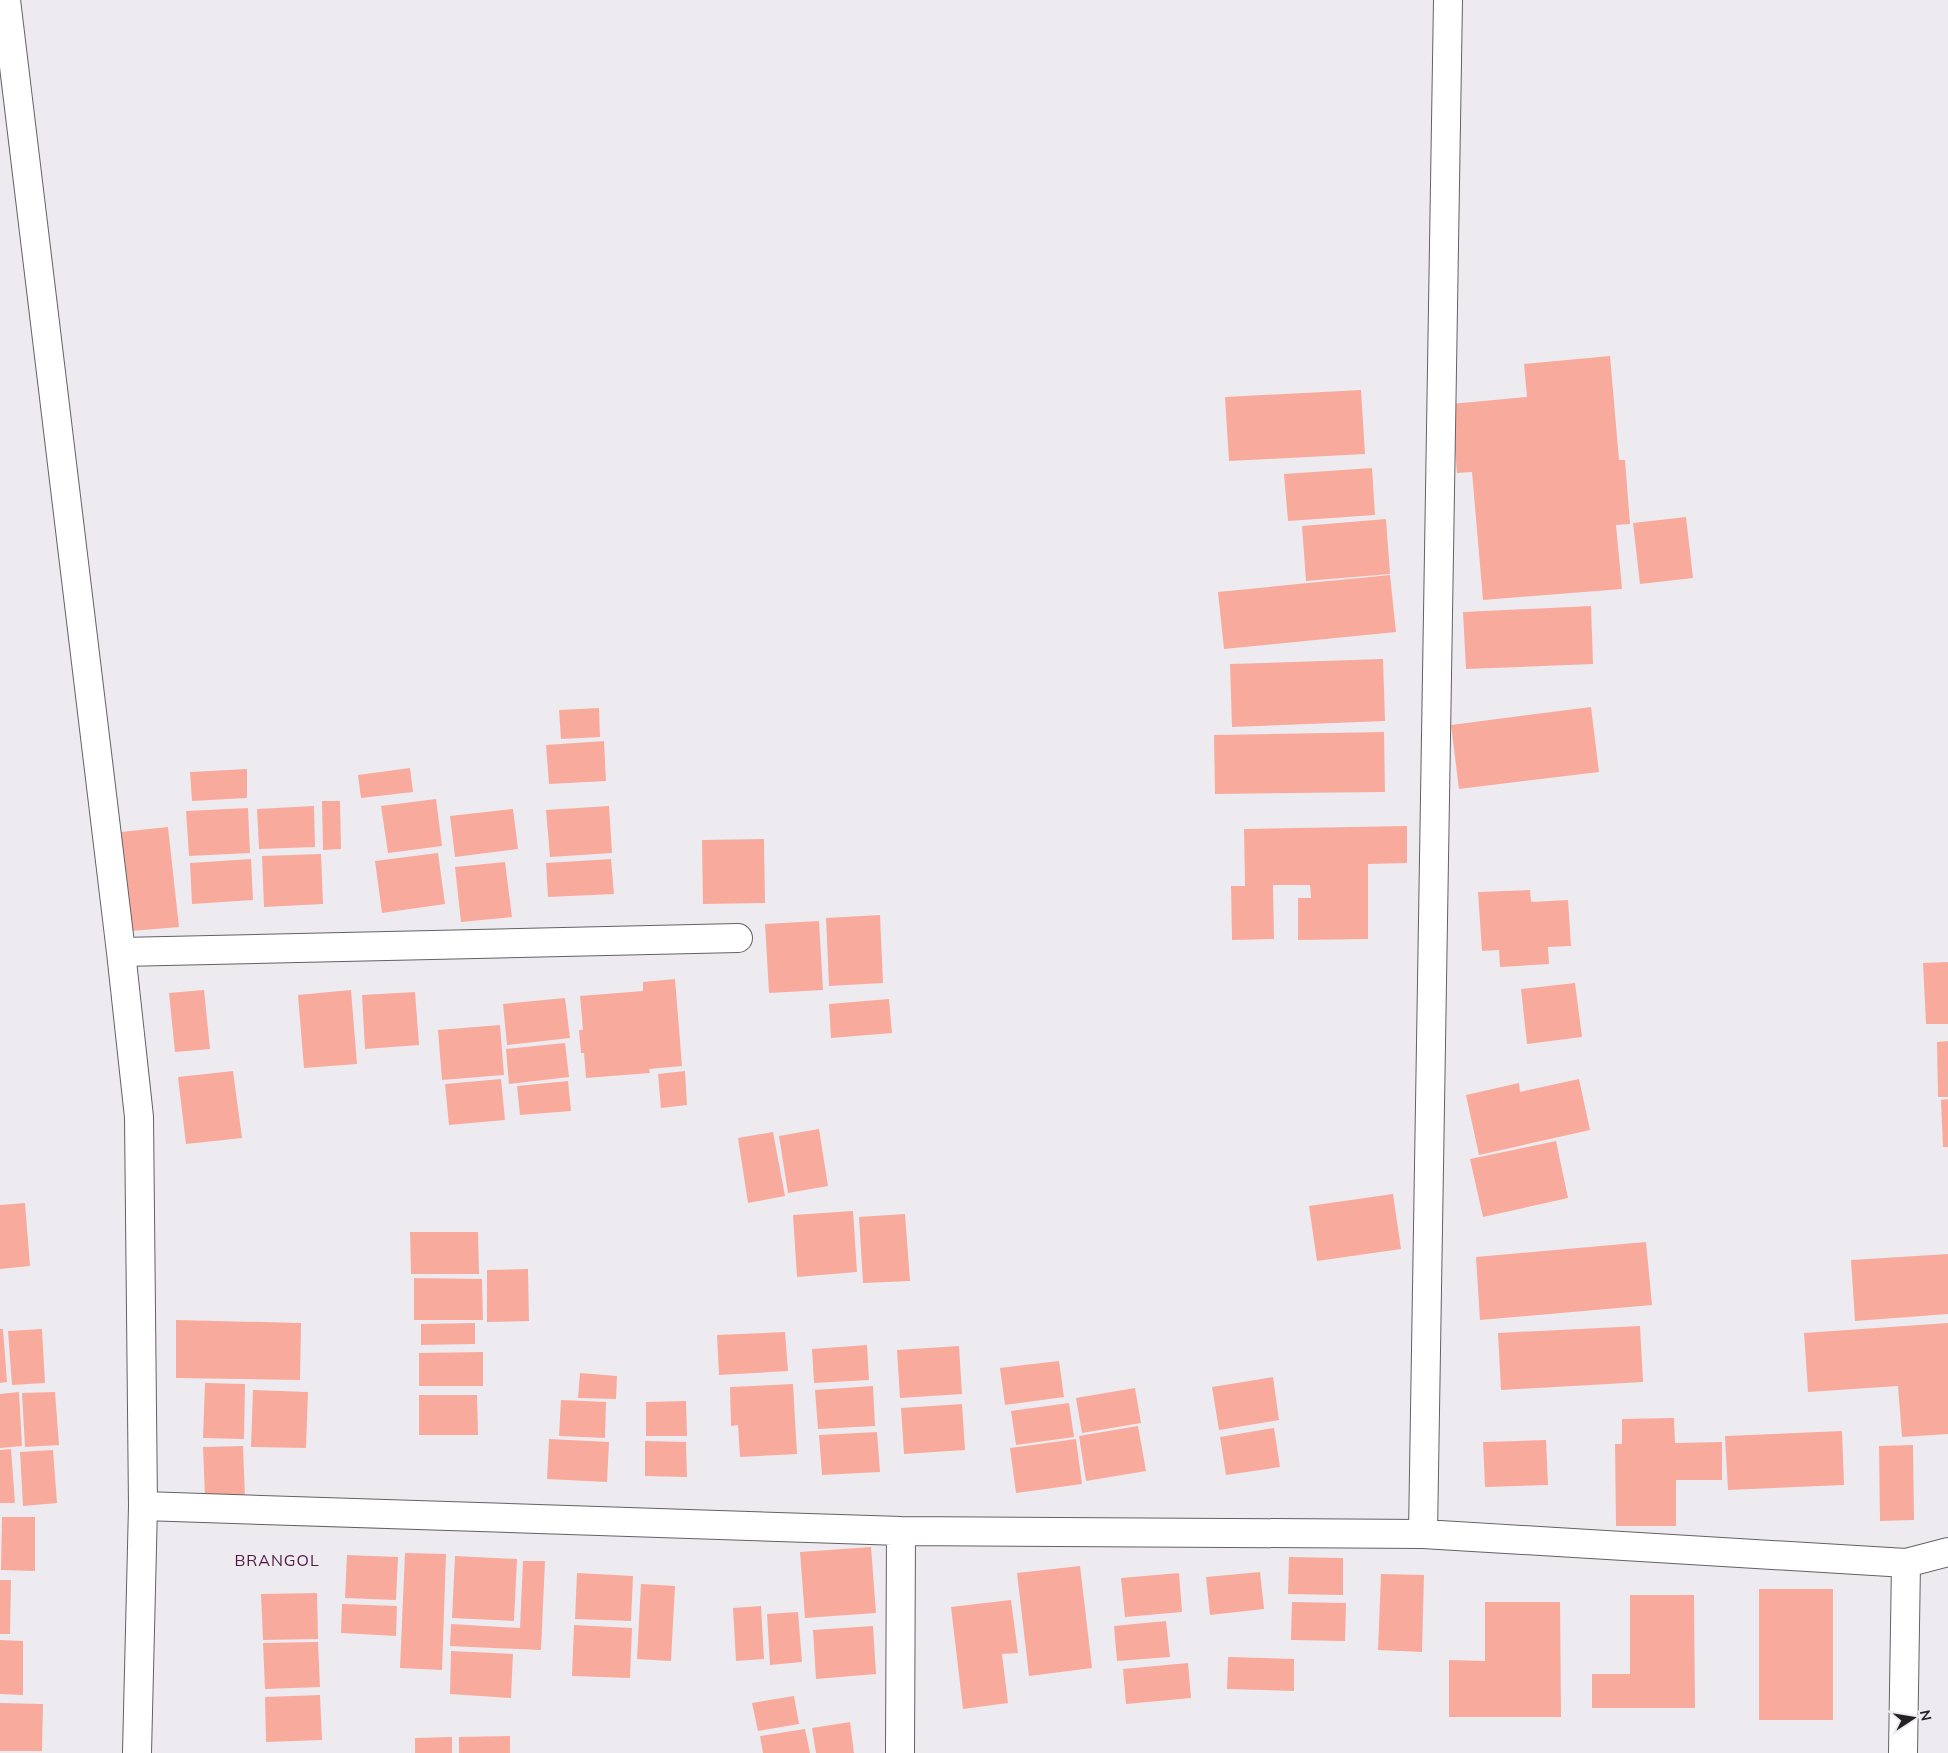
<svg xmlns="http://www.w3.org/2000/svg" width="1948" height="1753" font-family="Mulish,sans-serif">
<style>
.building{fill:#f8ab9d}
.lines{fill:none;stroke-linecap:round;stroke-linejoin:round}
.street-casing{stroke:#636165;stroke-width:30}
.street{stroke:#fff;stroke-width:28}
.labels{text-anchor:middle;dominant-baseline:central;stroke-width:4;stroke-linejoin:round;paint-order:stroke}
.quarter-label{font-size:16px;letter-spacing:1px;fill:#501741;stroke:#eeebf0}
</style>
<rect width="100%" height="100%" fill="#eeebf0"/>
<path class="building" d="M1610,356L1619,460H1625L1630,524L1616,525L1622,589L1483,600L1472,472L1457,473L1451,404L1527,397L1524,364Z
M1361,390L1365,454L1229,461L1225,397Z
M1372,468L1375,515L1288,521L1284,474Z
M1686,517L1693,578L1640,584L1633,523Z
M1386,519L1390,574L1306,581L1302,526Z
M1390,575L1396,632L1224,649L1218,592Z
M1591,606L1593,664L1466,669L1463,612Z
M1383,659L1385,721L1232,727L1230,664Z
M1591,707L1599,772L1459,789L1451,725Z
M599,708L600,737L561,739L559,710Z
M1384,732L1385,792L1215,794L1214,735Z
M604,741L606,781L549,784L546,745Z
M410,768L413,792L361,798L358,775Z
M247,769V798L192,801L190,772Z
M436,799L442,846L388,853L381,806Z
M322,801H340L341,849L323,850Z
M314,806L315,847L259,849L257,809Z
M609,806L612,853L550,857L546,810Z
M248,808L250,853L189,856L186,811Z
M513,809L518,849L455,857L450,816Z
M1407,826V863L1368,864V939L1298,940V898H1311L1310,885H1273L1274,939L1232,940L1231,886H1245L1244,829Z
M168,827L179,927L131,931L121,832Z
M764,839L765,903L703,904L702,840Z
M438,853L445,904L382,913L375,861Z
M321,854L323,904L264,907L262,856Z
M251,859L253,900L192,904L190,863Z
M611,859L614,894L548,897L546,863Z
M505,862L512,917L461,922L455,867Z
M1530,890L1531,902L1568,900L1571,946L1548,947L1549,964L1500,967L1499,950L1482,951L1478,892Z
M880,915L883,983L829,986L826,918Z
M819,921L823,990L769,993L765,924Z
M1948,962V1024H1926L1923,963Z
M675,979L682,1066L649,1069L650,1073L586,1078L584,1053H581L579,1030H583L580,996L643,991V982Z
M1575,983L1582,1037L1527,1044L1521,989Z
M204,990L210,1049L175,1052L169,993Z
M351,990L357,1064L304,1068L298,995Z
M415,992L419,1045L365,1049L362,995Z
M565,998L570,1038L507,1045L503,1004Z
M889,999L892,1033L831,1038L829,1004Z
M500,1025L504,1075L442,1080L438,1030Z
M1948,1041V1097H1938L1937,1042Z
M565,1043L569,1077L509,1084L506,1049Z
M233,1071L242,1138L186,1144L178,1077Z
M685,1071L687,1105L661,1108L658,1074Z
M501,1079L505,1120L449,1125L445,1084Z
M1579,1079L1590,1130L1479,1155L1466,1095L1519,1083L1520,1092Z
M568,1081L571,1111L520,1115L517,1086Z
M1948,1099V1147H1943L1941,1100Z
M819,1129L828,1186L788,1193L779,1136Z
M773,1132L785,1196L748,1203L738,1138Z
M1556,1141L1568,1198L1483,1217L1470,1159Z
M1393,1194L1401,1249L1317,1261L1309,1206Z
M25,1203L30,1266L0,1269V1205Z
M853,1211L857,1272L797,1277L793,1215Z
M905,1214L910,1281L863,1283L859,1217Z
M410,1232H478L479,1274H411Z
M1646,1242L1652,1305L1480,1320L1476,1257Z
M1948,1254V1314L1855,1321L1851,1260Z
M528,1269L529,1321L487,1322V1270Z
M414,1278L482,1279L483,1320H414Z
M176,1320L301,1323L300,1380L176,1378Z
M475,1323V1344L421,1345V1324Z
M1948,1323V1434L1902,1437L1898,1386L1808,1392L1804,1333Z
M1640,1326L1643,1382L1501,1390L1498,1333Z
M0,1329H3L7,1382L0,1383Z
M42,1329L45,1383L12,1385L8,1331Z
M785,1332L788,1371L719,1375L717,1335Z
M867,1345L869,1380L814,1383L812,1349Z
M959,1346L962,1394L900,1398L897,1350Z
M483,1352V1386H419V1353Z
M1059,1361L1064,1397L1005,1405L1000,1368Z
M580,1373L617,1376L616,1399L578,1398Z
M1273,1377L1279,1420L1219,1430L1212,1387Z
M205,1383L245,1384L244,1439L203,1438Z
M793,1384L797,1454L740,1457L738,1425L731,1426L730,1387Z
M873,1386L875,1426L818,1429L815,1390Z
M1135,1388L1141,1423L1082,1433L1076,1398Z
M253,1390L308,1392L306,1448L251,1447Z
M19,1392L22,1446L0,1448V1394Z
M55,1392L59,1445L25,1447L22,1393Z
M419,1395H477L478,1435H419Z
M561,1400L606,1402L605,1438L559,1436Z
M686,1401L687,1436H646V1402Z
M1069,1403L1074,1437L1016,1445L1011,1411Z
M962,1404L965,1450L904,1454L901,1408Z
M1674,1418L1675,1443L1722,1442V1480H1676V1526H1616L1615,1444H1622V1419Z
M1138,1426L1146,1471L1086,1481L1079,1436Z
M1274,1428L1280,1467L1226,1475L1220,1437Z
M1842,1431L1844,1485L1728,1490L1725,1436Z
M877,1432L880,1472L822,1475L819,1435Z
M549,1439L609,1442L607,1482L547,1479Z
M1076,1439L1082,1484L1016,1493L1010,1448Z
M1546,1440L1548,1485L1485,1487L1483,1442Z
M645,1441L686,1442L687,1477L645,1476Z
M1913,1445L1914,1520L1880,1521L1879,1446Z
M243,1446L245,1498H205L203,1447Z
M11,1449L15,1503H0V1450Z
M53,1450L57,1503L23,1506L20,1452Z
M2,1517H35V1571L1,1570Z
M871,1547L876,1613L805,1618L800,1552Z
M405,1553L446,1554L442,1670L400,1668Z
M347,1555L398,1557L396,1600L345,1598Z
M455,1556L517,1559L514,1621L452,1618Z
M1289,1557L1343,1558V1595L1288,1594Z
M523,1561H545L541,1650L450,1646L451,1624L520,1628Z
M1080,1566L1092,1668L1029,1676L1017,1573Z
M1260,1572L1264,1609L1210,1615L1206,1577Z
M577,1573L633,1576L631,1621L575,1619Z
M1179,1573L1182,1612L1125,1617L1121,1578Z
M1381,1574L1424,1575L1422,1652L1378,1650Z
M0,1580H11L10,1634H0Z
M641,1584L675,1586L671,1661L637,1659Z
M1759,1589H1833V1720H1759Z
M317,1593L318,1639L263,1640L261,1594Z
M1630,1595H1694L1695,1708H1592V1674H1630Z
M1011,1600L1018,1653L1002,1654L1008,1703L963,1709L951,1607Z
M1292,1602L1346,1603L1345,1641L1291,1640Z
M1485,1602H1560L1561,1717H1449V1660L1485,1661Z
M342,1604L397,1606L396,1636L341,1633Z
M761,1606L764,1659L736,1661L733,1608Z
M798,1612L802,1662L770,1665L767,1614Z
M1166,1621L1170,1657L1117,1661L1114,1626Z
M574,1625L632,1628L630,1678L572,1676Z
M873,1626L876,1674L816,1679L813,1630Z
M0,1640L23,1641V1695L0,1694Z
M318,1642L320,1687L265,1689L263,1643Z
M451,1651L513,1654L511,1698L450,1694Z
M1228,1657L1294,1659V1691L1227,1689Z
M1188,1663L1191,1698L1126,1704L1123,1669Z
M320,1695L322,1740L266,1742L265,1697Z
M794,1696L799,1724L758,1731L752,1703Z
M0,1703L43,1704L42,1751H0Z
M850,1722L854,1753H816L812,1728Z
M805,1729L810,1753H763L760,1736Z
M510,1736V1753H459V1737Z
M452,1737V1753H415V1738Z"/>
<g class="lines">
<defs>
<path id="street" d="M6,0L121,952L139,1117L143,1506L137,1753
M121,952L738,938
M143,1506L901,1531L1423,1534L1906,1563L1948,1552
M1423,1534L1448,0
M900,1753L901,1531
M1903,1753L1906,1563"/>
</defs>
<use href="#street" class="street-casing"/>
<use href="#street" class="street"/>
</g>
<g class="labels">
<g class="quarter-label">
<text x="277" y="1560">BRANGOL</text>
</g>
</g>
<g transform="translate(1913 1718) rotate(78)" stroke="#eeebf0" stroke-width="4" paint-order="stroke">
<path d="M0-4L9 19L0 12L-9 19Z" fill="#222123"/>
<text y="-8" font-size="14" font-weight="bold" text-anchor="middle" fill="#222123">N</text>
</g>
</svg>
